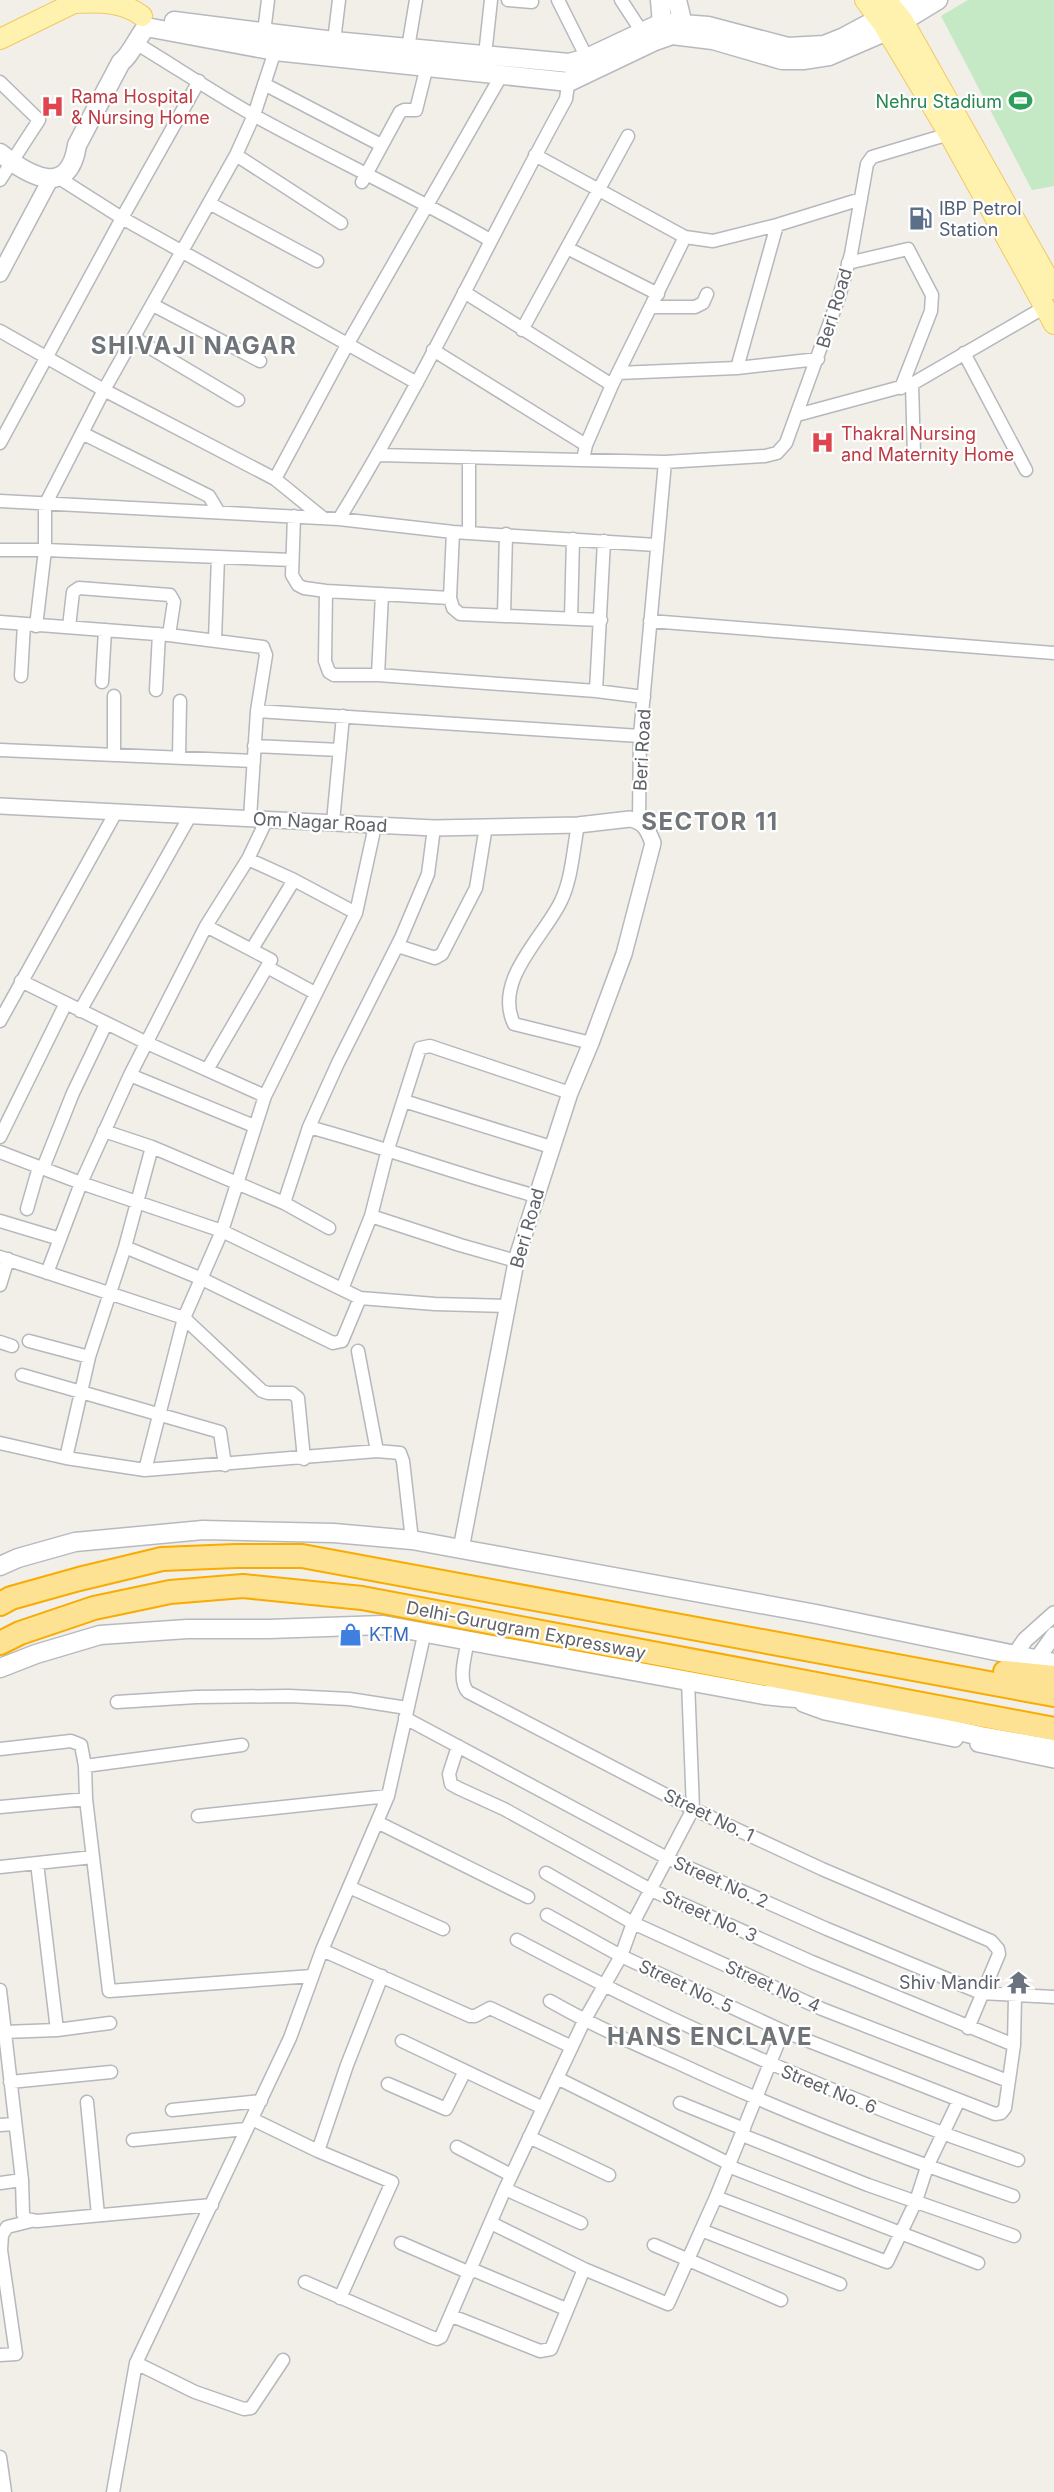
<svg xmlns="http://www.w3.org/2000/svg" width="1054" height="2492" font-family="Inter,sans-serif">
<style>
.green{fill:#c5e8c5}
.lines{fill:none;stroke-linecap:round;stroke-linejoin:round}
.minor-casing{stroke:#b5b8bc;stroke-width:15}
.tertiary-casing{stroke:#b5b8bc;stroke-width:18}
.secondary-casing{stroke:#b6babf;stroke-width:21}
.primary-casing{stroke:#f2c960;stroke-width:22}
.motorway-casing{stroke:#f9ab00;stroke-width:26}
.minor{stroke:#fff;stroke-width:12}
.tertiary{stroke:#fff;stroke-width:15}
.secondary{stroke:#fff;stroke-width:18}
.primary{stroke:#fff2af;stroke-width:20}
.motorway{stroke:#fde293;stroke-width:22}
.labels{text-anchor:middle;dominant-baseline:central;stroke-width:4.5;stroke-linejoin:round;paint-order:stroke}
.health-label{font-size:18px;fill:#be3a42;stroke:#fff;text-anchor:start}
.leisure-label{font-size:18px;fill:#27864d;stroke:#fff;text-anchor:end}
.service-label{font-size:18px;fill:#4e5e75;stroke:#fff;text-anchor:start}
.street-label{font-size:18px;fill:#5f6368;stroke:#fff}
.shop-label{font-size:18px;fill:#366cbe;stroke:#fff;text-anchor:start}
.worship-label{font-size:18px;fill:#5b616d;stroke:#fff;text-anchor:end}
.district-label{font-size:24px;font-weight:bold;letter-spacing:1.5px;fill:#70757a;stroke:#fff}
</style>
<rect width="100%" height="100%" fill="#f1efe8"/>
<path class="green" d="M968,0H1054V186L1032,190L941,16Z"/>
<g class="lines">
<defs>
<path id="minor" d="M508,0L532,2
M558,0L587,58
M621,0L642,32
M264,32L268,0
M334,41L339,0
M134,42C174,66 214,93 255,116C333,159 414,196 490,240
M408,48L416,0
M485,55L491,0
M0,82L39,120L0,180
M264,84L381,145
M236,155L341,223
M535,155L685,237L713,241L777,225L861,199
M59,178L122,218L417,383
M362,182L400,112L404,110H416L427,66
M209,203L317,261
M569,249L658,294
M848,263L908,249L932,295L931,311L901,388
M464,292L612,385
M153,305L260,361
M652,307H695L703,303L707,294
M522,330L628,136
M0,331L104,390L275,479L323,518
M134,338L238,400
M433,350L586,445
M964,353L1026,470
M737,368L777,225
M618,373L737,368L818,359
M912,384L914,455
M797,415L912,384L1045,307
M82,433L209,496L218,511
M0,443L122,218L199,81
M378,455L665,462L765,456L777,453L786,443L839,297L851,254L867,164L872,157L949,134
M583,460L586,445L612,385L685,237
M275,479L347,345L501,76
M0,501L339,519L453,532L656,545
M294,516L292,575L298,585L304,588L326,591L450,598
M339,519C422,384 489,239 566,99L569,77
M453,532L450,598L453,608L460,614L601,620
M469,533V457
M0,550H45L292,560
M326,591L325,661L329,672L334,675H378L596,691L644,697
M504,615L506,534
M571,619L573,539
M650,621L1054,653
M0,622L169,635L263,647L266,655L257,711L250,818
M36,626L45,550V505L104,390L236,155L254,115L275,51
M69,627L73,592L79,588L170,595L174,602L169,635
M215,640L218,557
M378,675L382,594
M21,676L24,624
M102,682L105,630
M156,690L159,634
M596,691L604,541
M257,711L640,736
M254,746L340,750
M0,750L254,761
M114,754V696
M179,758L180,701
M639,821L640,736L665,462
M333,822L343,716
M578,825C573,850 572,878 561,901C544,937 493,980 514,1024L591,1043
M248,859L294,880L356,913
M206,926L271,960L207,1070
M398,946L435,958L442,954L476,888L486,826
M252,949L294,880
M267,967L315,993
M21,981L147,1043L265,1096
M80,1011L190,816
M0,1021L116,812
M130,1075L254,1126
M404,1101L551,1147
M309,1127C386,1148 460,1175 536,1196
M104,1131L152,1147L284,1203
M0,1137L66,1003
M0,1152L81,1183L222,1231L360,1298L435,1304L508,1306
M43,1168L73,1093L106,1024
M27,1209L39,1167
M371,1216L460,1245L516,1261
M0,1221L60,1239
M329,1228L284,1203L309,1127L338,1063L401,938L428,874L434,828
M125,1247L202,1279L333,1343L342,1341L360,1298
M0,1257L184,1318L262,1391L268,1393H292L298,1398L304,1459
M47,1273L81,1183L130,1075L206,926L248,859L267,819
M0,1285L8,1259
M342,1289L371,1216L388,1149L420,1048L430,1046L570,1093
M29,1341L89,1357
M0,1342L12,1346
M358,1351L377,1451
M22,1375L220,1432L225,1465
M0,1443L66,1458L145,1470L377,1451L400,1453L403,1461L412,1540
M66,1458L89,1357L125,1247L152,1147
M145,1470L184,1318L222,1231L265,1096L356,913L375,826
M468,1639C466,1654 457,1680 468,1692L693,1809L822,1869L991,1941L998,1949L999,1954L968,2028
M117,1702L196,1697L289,1696L349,1699L407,1708
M405,1718L667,1858L827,1929L981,1993L1054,1997
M458,1746L449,1774L451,1784L458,1788L504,1809L651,1890L812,1962L1014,2045
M0,1749L71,1741L81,1745L85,1766L86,1799L109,1991L312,1976
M85,1766L242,1745
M0,1807L86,1799
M198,1816L388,1796
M377,1822L528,1897
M37,1863L57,2030
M0,1867L93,1857
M546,1873L633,1923L822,2009L1008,2081
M349,1887L443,1929
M547,1915L621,1956L783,2031L995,2114L1001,2113L1005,2108L1014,2045L1015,1996
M517,1940C678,2026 845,2101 1018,2160
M322,1950L470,2016H475L490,2008L572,2047
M0,1990L22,2180L23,2214L26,2219L37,2221L212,2205
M550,2001C592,2025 635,2044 678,2063C787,2114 899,2157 1013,2196
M4,2032L57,2030L110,2023
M402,2041L543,2108
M557,2078L730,2164
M10,2082L111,2072
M388,2084L446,2109L465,2071
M87,2102L98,2215
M680,2103L744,2129
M172,2110L261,2101
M252,2119L318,2151L392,2182L340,2298
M0,2125L15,2124
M742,2135L868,2185L1014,2236
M529,2137L609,2175
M133,2140L246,2129
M457,2147L511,2175
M318,2151L347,2065L382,1976
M728,2166L978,2263
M0,2183L22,2180
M505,2189L581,2223
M716,2197L887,2262L916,2201L927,2167L959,2100
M491,2223L584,2269L668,2304L716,2197L783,2031
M701,2230L840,2284
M401,2243L470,2273
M654,2245L781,2300
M471,2269L566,2309
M305,2282L431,2337L437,2339L441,2337L505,2189L543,2108L584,2021L621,1956L633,1923L693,1809L688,1681
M452,2316L540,2351L551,2349L584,2269
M0,2355L16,2354L1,2250L2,2235L7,2227L31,2221
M136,2363L195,2392L244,2409L251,2408L283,2360
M0,2457L5,2492
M113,2492L136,2363L290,2038L322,1950L388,1796L425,1631"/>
<path id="tertiary" d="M0,274L50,180
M0,806L434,828L578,825L630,819C645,822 648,830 653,843L624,954L591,1043L570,1093L517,1257L461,1549
M1014,1656L1025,1640L1054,1614
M1037,1659L1054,1635
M803,1704L825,1712L955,1739
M978,1744L1054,1760"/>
<path id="secondary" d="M660,0L663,36
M677,0L685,33
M174,21L334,41L569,63L587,58L657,25L670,23L708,26L788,47L824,45L844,37L913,0
M0,153C29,176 69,199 77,145L121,62C130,56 138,37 146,27L275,51L569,82L655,41L672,35L713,40L782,60H803L829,56L887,31L938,0
M0,1566L18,1558L75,1542L203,1530L334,1533L412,1540L461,1549L816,1614L1054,1663
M0,1668L36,1654L100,1635L187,1629H269L383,1625L764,1695L783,1697
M775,1691L783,1697L811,1699L981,1736L1054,1749"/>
<path id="primary" d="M865,0L883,24L949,134L1054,324
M886,0L903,21L1054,289
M75,3C99,2 123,1 142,16
M0,39L80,0"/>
<path id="motorway" d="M0,1604L11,1598L79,1579L162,1559L236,1556H302L1054,1695
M0,1643L20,1633L94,1608L170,1592L243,1586L362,1598L1054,1729
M1005,1672L1054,1677"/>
</defs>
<use href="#minor" class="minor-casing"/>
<use href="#tertiary" class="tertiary-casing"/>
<use href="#secondary" class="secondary-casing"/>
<use href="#primary" class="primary-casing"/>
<use href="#motorway" class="motorway-casing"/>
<use href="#minor" class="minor"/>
<use href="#tertiary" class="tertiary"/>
<use href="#secondary" class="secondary"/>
<use href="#primary" class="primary"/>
<use href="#motorway" class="motorway"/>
</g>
<defs>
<symbol id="stadium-bare" viewBox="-9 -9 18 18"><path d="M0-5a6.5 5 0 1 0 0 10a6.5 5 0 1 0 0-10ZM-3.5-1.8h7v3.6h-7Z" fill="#2e9e5b" stroke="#fff" stroke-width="2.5" paint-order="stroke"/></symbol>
<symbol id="hospital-bare" viewBox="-9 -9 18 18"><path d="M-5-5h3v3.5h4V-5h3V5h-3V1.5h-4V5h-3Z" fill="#e0444e" stroke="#fff" stroke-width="2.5" paint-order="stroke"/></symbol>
<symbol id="fuel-bare" viewBox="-9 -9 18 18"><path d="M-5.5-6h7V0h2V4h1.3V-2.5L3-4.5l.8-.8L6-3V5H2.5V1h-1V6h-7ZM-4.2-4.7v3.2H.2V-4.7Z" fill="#5c6f8a" stroke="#fff" stroke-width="2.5" paint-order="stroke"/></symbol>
<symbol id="shop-bare" viewBox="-9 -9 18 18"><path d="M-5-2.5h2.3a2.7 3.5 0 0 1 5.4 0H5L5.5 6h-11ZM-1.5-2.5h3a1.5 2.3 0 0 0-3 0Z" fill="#3f7fe0" stroke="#fff" stroke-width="2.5" paint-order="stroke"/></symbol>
<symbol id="temple-bare" viewBox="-9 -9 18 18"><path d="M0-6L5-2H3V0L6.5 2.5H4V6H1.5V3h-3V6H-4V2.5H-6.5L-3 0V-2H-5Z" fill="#6b7280" stroke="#fff" stroke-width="2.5" paint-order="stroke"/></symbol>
</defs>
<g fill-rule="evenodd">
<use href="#stadium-bare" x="1004" y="84" width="33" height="33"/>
<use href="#hospital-bare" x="36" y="90" width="33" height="33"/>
<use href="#fuel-bare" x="904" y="202" width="33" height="33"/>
<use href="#hospital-bare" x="806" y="426" width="33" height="33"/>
<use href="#shop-bare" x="334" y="1618" width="33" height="33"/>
<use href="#temple-bare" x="1002" y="1966" width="33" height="33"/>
</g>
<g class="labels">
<g class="health-label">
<text x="71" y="96">Rama Hospital<tspan x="71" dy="21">&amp; Nursing Home</tspan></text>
<text x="841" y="433">Thakral Nursing<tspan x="841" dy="21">and Maternity Home</tspan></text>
</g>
<g class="leisure-label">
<text x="1002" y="101">Nehru Stadium</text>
</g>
<g class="service-label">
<text x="939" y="208">IBP Petrol<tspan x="939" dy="21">Station</tspan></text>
</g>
<g class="street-label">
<text transform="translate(834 308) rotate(-73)">Beri Road</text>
<text transform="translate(642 750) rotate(-87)">Beri Road</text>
<text transform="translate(320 822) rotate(3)">Om Nagar Road</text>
<text transform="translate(527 1228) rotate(-74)">Beri Road</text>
<text transform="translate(526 1630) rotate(11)">Delhi-Gurugram Expressway</text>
<text transform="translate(709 1815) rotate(26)">Street No. 1</text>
<text transform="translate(721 1882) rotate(24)">Street No. 2</text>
<text transform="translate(710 1916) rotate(24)">Street No. 3</text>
<text transform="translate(686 1986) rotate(25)">Street No. 5</text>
<text transform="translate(773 1986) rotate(24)">Street No. 4</text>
<text transform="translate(829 2089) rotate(22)">Street No. 6</text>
</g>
<g class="shop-label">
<text x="369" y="1634">KTM</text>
</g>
<g class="worship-label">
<text x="1000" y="1982">Shiv Mandir</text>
</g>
<g class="district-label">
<text x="194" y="345">SHIVAJI NAGAR</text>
<text x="710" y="821">SECTOR 11</text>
<text x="710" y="2036">HANS ENCLAVE</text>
</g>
</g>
</svg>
